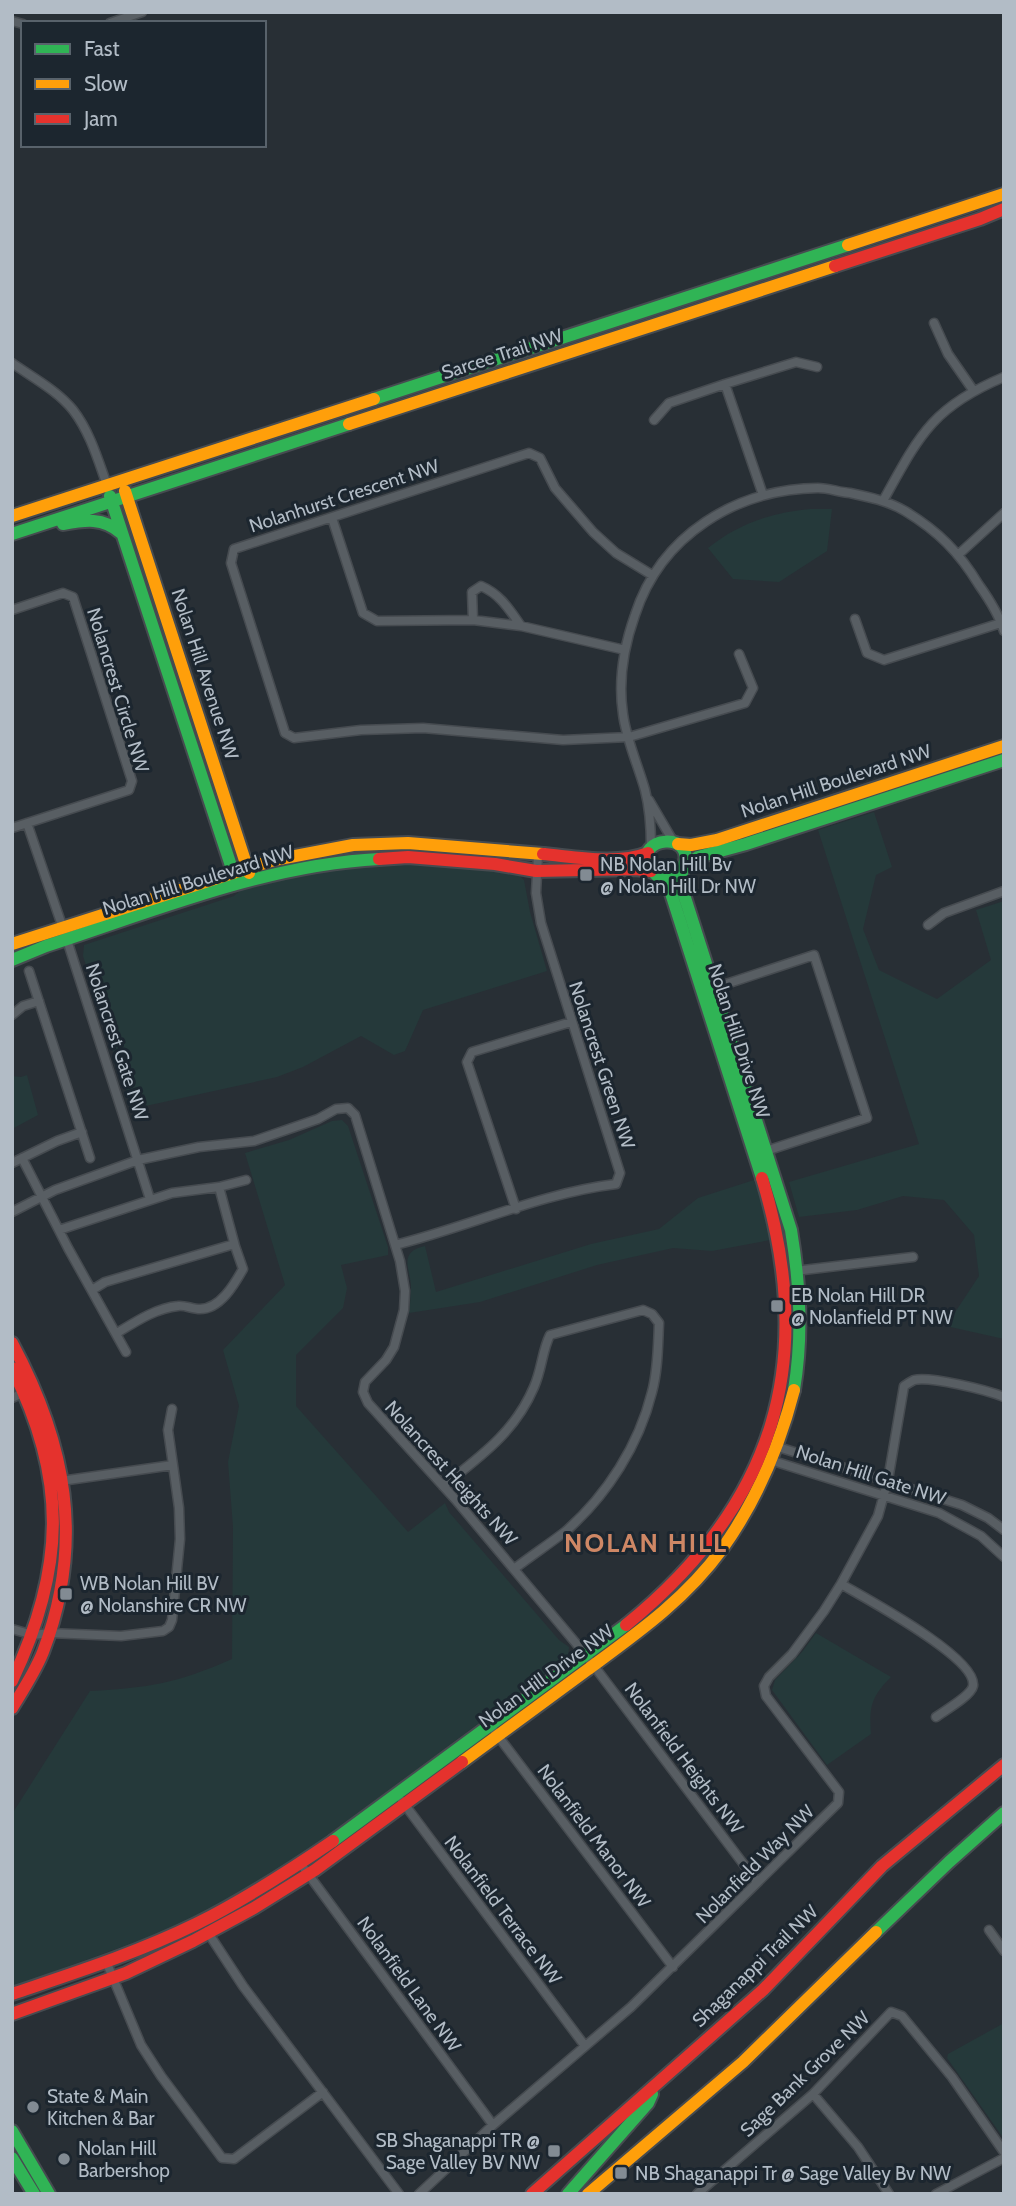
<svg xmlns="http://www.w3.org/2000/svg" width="1016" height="2206" font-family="Cabin,sans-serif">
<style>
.green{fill:#25393a}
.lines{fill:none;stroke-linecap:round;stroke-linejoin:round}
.street-casing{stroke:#464b50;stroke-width:11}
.fast-casing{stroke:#464b50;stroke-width:16}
.slow-casing{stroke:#464b50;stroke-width:16}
.jam-casing{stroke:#464b50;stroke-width:16}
.street{stroke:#585e63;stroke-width:8}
.fast{stroke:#30b455;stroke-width:12}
.slow{stroke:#ff9f0a;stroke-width:12}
.jam{stroke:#e5322d;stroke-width:12}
.poi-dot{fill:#828b93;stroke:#1c262f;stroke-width:2.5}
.labels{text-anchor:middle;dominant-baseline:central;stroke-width:6;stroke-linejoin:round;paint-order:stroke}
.street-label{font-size:19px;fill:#b2bcc6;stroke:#1c262f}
.poi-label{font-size:19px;fill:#b2bcc6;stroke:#1c262f;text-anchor:start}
.district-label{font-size:26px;font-weight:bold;letter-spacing:2px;fill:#ce8765;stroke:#1c262f}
</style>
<rect width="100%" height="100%" fill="#282f35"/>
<path class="green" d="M810,509H832L827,551L779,582L733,579L708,548C739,523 771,513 810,509Z
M874,812L892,867L876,875L863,929L879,970L937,999L991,960L976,910L1004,901V1339L946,1326L979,1276L974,1235L944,1200L903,1196L857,1210L799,1217L789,1182L919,1144L818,830Z
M434,864L517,873L524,880L530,912L547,971L423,1010L405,1051L394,1055L361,1036L303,1067L277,1077L132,1109L83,956L84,945L234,896C241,888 254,887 264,884C320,868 376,864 434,864Z
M27,1075L38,1115L12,1129V1076L21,1077Z
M342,1120L348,1126L388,1247V1255L341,1265L347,1288L343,1308L296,1355V1406L408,1532L445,1503L449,1512L559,1640L569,1647L568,1657L303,1854L256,1884L197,1917L160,1933L12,1987V1814L90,1691C148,1688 178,1683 232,1659L233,1527L228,1462L239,1406L223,1350L285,1285L245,1153L289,1140L332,1121Z
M754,1180L765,1212L770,1240L712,1251L673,1248L597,1265L480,1302L409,1313C410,1304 411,1295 411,1285C409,1266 399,1252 425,1246L436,1292L591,1244L659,1229L698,1198Z
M816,1633L891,1677C871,1697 869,1707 871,1734L827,1765L772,1690L775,1680L802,1652Z
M1004,2023V2139L947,2058L948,2054Z"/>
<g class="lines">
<defs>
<path id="street" d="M12,21L23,24
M110,23L142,12
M934,323L948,354L973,390
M12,363C32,377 58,391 73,410C90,432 98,460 107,485
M725,384L763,495
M654,420L669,403L725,384L796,362L817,367
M883,501C919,436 932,407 1004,377
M332,518L363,613L377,621L473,620L521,626L625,650
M959,554L1004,513
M652,575L616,553L593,532L555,488L540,458L529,453L234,549L231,563L285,733L294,738L361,730L423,728L563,740L629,737L745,703L753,688L739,654
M12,610L63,593L73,597L132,781L129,790L12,828
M855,619L867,653L884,660L1004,622
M473,620L472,592L481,586C500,594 509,609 521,626
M649,800L673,841
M27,823L67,940L150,1199
M651,848C651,829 650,809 645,790C638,765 626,739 623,714C618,681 624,646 635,615C661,535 736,489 818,488C828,488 839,492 850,493C869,497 888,501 905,511C938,531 959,552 979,585C989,599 999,615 1004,631
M928,925L944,913L1004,891
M29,971L90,1158
M714,988L814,955L867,1118L763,1152
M12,1015L23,1006L39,1001
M22,1158L68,1248L126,1352
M12,1163L57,1141L82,1132
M219,1187L235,1246
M516,1209L467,1062L472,1052L571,1022
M12,1212L55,1190L138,1160L199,1147L254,1141L318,1119L336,1109L348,1108L355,1115L400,1261L405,1291L404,1310L394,1347L386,1360L365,1382L363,1392L368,1403L455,1499L585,1654L757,1882
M59,1230L172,1193L219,1187L246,1180
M395,1245C468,1227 541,1193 616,1184L620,1173L541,923L536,893L538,855
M795,1271L913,1257
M92,1290L105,1282L231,1245L235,1246L243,1269C234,1285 220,1309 200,1309C192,1309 185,1305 178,1306C156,1308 135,1322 117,1333
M12,1398L27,1391
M172,1409L168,1430L173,1465
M775,1446L962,1505L988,1518L1004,1530
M770,1460L939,1513L981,1536L1004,1557
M443,1486C481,1456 515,1432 534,1387C542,1369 542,1351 550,1335L643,1310L652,1314L659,1323C658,1345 658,1370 652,1392C639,1445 607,1495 566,1531C549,1544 531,1556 514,1569
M841,1584C865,1598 978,1658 973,1686C971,1696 944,1711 936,1717
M12,1629L33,1635L50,1633L121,1636L163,1631L169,1627L172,1620L180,1539L179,1508L173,1465L61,1481
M495,1732L673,1967
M402,1801L585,2046
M300,1863L493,2125
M989,1930L1004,1951
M207,1931L243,1986L399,2194
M106,1961L141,2045L161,2076L222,2158L234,2159L323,2092
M813,2094L858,2147L889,2194
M419,2194L493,2125L631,2007L838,1803L839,1792L766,1696L764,1686L769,1677L792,1654L824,1611L841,1584L878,1516L888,1480L904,1386C907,1384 910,1382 914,1380C930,1376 987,1390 1004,1397
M697,2194L813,2094L891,2012L902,2016L952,2077L1004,2152
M936,2194L1004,2158"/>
<path id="fast" d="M374,399L848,245
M110,496L235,878
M63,524C85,520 103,517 121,533
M12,534L349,424
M685,866L698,857L746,844L1004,760
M682,871L681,885L791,1230C800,1285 803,1335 794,1390
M660,878C669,878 679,878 683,868C699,830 632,836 650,867C654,875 663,880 669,887L762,1178
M12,960L46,946C154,911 264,865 379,859
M333,1841L626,1625
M876,1932L949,1862L1004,1813
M12,2131L49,2194
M12,2158L34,2194
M568,2194L648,2103L652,2094"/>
<path id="slow" d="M848,245L1004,194
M349,424L835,266
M125,491L249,873
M12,516L374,399
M678,844L691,845L717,840L1004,746
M12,944L274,860L353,845L408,843L543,854
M462,1762C504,1731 545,1701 587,1670C636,1634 686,1599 722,1549C757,1500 779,1448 794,1390
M588,2194L743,2062L876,1932"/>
<path id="jam" d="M835,266L980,219L1004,209
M543,854C576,857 617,865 648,853
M379,859L408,857L495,864L536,871L636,869L651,871
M12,1343C66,1444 85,1541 43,1652C35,1672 23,1690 12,1708
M12,1368C68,1479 65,1569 12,1681
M626,1625C775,1504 818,1362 762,1178
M12,1994C74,1973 137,1953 196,1924C244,1900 289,1871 333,1841
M12,2014L126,1973L193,1941L254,1908L315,1870L462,1762
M532,2194L763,1990L882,1866L1004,1765"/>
</defs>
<use href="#street" class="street-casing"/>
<use href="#fast" class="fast-casing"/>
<use href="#slow" class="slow-casing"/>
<use href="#jam" class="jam-casing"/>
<use href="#street" class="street"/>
<use href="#fast" class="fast"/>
<use href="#slow" class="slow"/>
<use href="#jam" class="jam"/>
</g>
<g class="poi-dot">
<rect x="579" y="868" width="14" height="14" rx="3.5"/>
<rect x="770" y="1299" width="14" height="14" rx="3.5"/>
<rect x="59" y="1587" width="14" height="14" rx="3.5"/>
<circle cx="33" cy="2107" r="7"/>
<rect x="547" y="2144" width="14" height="14" rx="3.5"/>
<circle cx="64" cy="2159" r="7"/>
<rect x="614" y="2166" width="14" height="14" rx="3.5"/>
</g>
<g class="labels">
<g class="street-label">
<text transform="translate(502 354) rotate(-18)">Sarcee Trail NW</text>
<text transform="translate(344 496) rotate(-18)">Nolanhurst Crescent NW</text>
<text transform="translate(205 674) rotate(72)">Nolan Hill Avenue NW</text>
<text transform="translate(118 690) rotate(73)">Nolancrest Circle NW</text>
<text transform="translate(836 781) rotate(-18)">Nolan Hill Boulevard NW</text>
<text transform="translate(198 880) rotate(-17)">Nolan Hill Boulevard NW</text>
<text transform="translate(739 1041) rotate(72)">Nolan Hill Drive NW</text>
<text transform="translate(117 1042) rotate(72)">Nolancrest Gate NW</text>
<text transform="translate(602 1065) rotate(72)">Nolancrest Green NW</text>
<text transform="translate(451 1473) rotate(48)">Nolancrest Heights NW</text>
<text transform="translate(871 1475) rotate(18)">Nolan Hill Gate NW</text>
<text transform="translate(546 1676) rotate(-36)">Nolan Hill Drive NW</text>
<text transform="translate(684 1758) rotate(53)">Nolanfield Heights NW</text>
<text transform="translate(594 1836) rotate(53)">Nolanfield Manor NW</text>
<text transform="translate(755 1864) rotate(-45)">Nolanfield Way NW</text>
<text transform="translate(503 1910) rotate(53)">Nolanfield Terrace NW</text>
<text transform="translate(755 1966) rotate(-44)">Shaganappi Trail NW</text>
<text transform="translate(409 1984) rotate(54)">Nolanfield Lane NW</text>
<text transform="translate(805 2074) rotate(-44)">Sage Bank Grove NW</text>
</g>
<g class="poi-label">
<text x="600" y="864">NB Nolan Hill Bv<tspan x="600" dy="22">@ Nolan Hill Dr NW</tspan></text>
<text x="791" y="1295">EB Nolan Hill DR<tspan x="791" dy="22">@ Nolanfield PT NW</tspan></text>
<text x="80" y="1583">WB Nolan Hill BV<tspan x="80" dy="22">@ Nolanshire CR NW</tspan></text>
<text x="47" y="2096">State &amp; Main<tspan x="47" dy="22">Kitchen &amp; Bar</tspan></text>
<text x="540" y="2140" text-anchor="end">SB Shaganappi TR @<tspan x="540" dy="22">Sage Valley BV NW</tspan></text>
<text x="78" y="2148">Nolan Hill<tspan x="78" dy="22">Barbershop</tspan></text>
<text x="635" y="2173">NB Shaganappi Tr @ Sage Valley Bv NW</text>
</g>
<g class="district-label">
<text x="646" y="1543">NOLAN HILL</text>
</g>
</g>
<rect width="1016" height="2206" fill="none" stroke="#b2bcc6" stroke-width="28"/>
<rect x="21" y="21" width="245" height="126" fill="#1c262f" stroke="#58626b" stroke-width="2"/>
<rect x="35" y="44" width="35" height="10" fill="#30b455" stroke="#58626b" stroke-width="2"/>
<text x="84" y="56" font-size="21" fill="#b2bcc6">Fast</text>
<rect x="35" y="79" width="35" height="10" fill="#ff9f0a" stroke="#58626b" stroke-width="2"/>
<text x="84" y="91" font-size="21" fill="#b2bcc6">Slow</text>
<rect x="35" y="114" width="35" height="10" fill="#e5322d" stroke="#58626b" stroke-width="2"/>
<text x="84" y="126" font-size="21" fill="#b2bcc6">Jam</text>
</svg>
